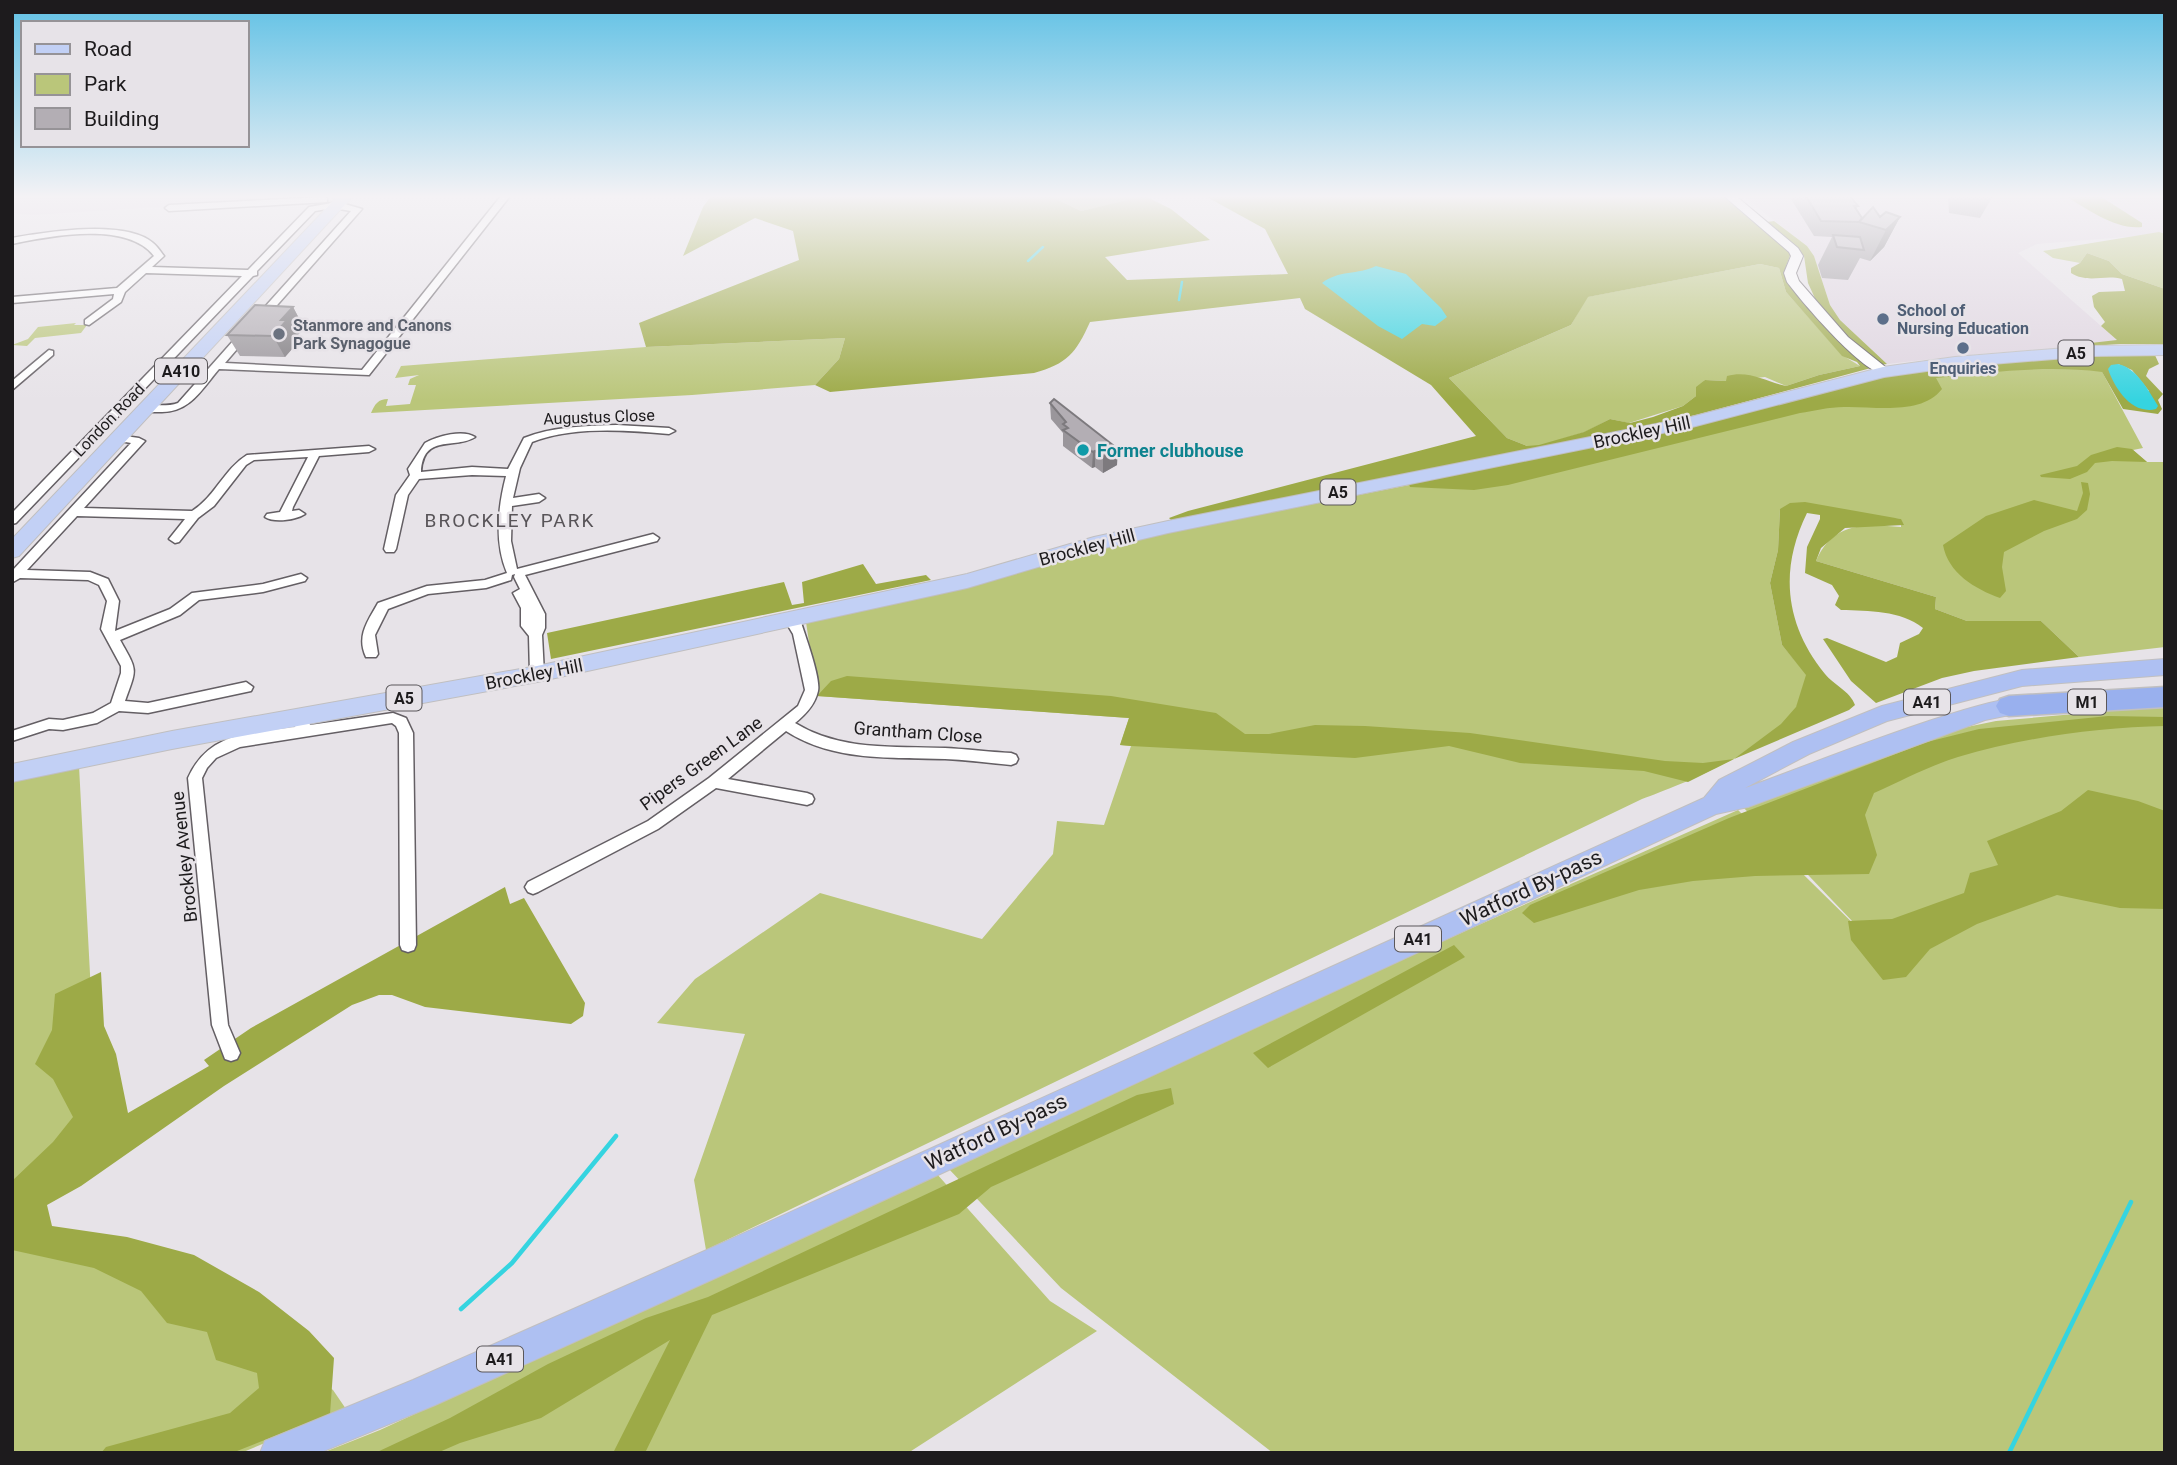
<svg xmlns="http://www.w3.org/2000/svg" width="2177" height="1465" font-family="Roboto,sans-serif">
<style>
.built{fill:#dfd5e0}
.green{fill:#bac67a}
.forest{fill:#9daa47;fill-rule:evenodd}
.water{fill:#35d4e0}
.lines{fill:none;stroke-linecap:round;stroke-linejoin:round}
.stream-far1{stroke:#35d4e0;stroke-width:2.5}
.stream{stroke:#35d4e0;stroke-width:4.5}
.minor-casing{stroke:#645f64;stroke-width:3}
.tertiary-casing{stroke:#645f64;stroke-width:2}
.primary-casing{stroke:#c0bfc0;stroke-width:2}
.trunk-casing{stroke:#c0bfc0;stroke-width:2}
.motorway-casing{stroke:#c0bfc0;stroke-width:3}
.minor{fill:#fff;fill-rule:evenodd}
.tertiary{fill:#fff;fill-rule:evenodd}
.primary{fill:#c2d0f5;fill-rule:evenodd}
.trunk{fill:#aec0f2;fill-rule:evenodd}
.motorway{fill:#99b0ee;fill-rule:evenodd}
.wall{fill:#9a969b}
.shaded-wall{fill:#7d7a7e}
.building{fill:#b3aeb4;stroke:#7d7a7e;stroke-width:2}
.service-dot{fill:#5c6f8a;stroke:#e7e3e8;stroke-width:2.5}
.worship-dot{fill:#6b7280;stroke:#e7e3e8;stroke-width:2.5}
.culture-dot{fill:#0f9aa8;stroke:#e7e3e8;stroke-width:2.5}
.labels{text-anchor:middle;dominant-baseline:central;stroke-width:5;stroke-linejoin:round;paint-order:stroke}
.far-service-label{font-size:16px;font-weight:bold;fill:#4e5e75;stroke:#e7e3e8;text-anchor:start}
.far-worship-label{font-size:16px;font-weight:bold;fill:#5b616d;stroke:#e7e3e8;text-anchor:start}
.shield{fill:#e7e3e8;stroke:#5a575a;stroke-width:2}
.shield-label{font-size:16px;font-weight:bold;fill:#1d1b1d}
.far-street-label{font-size:16px;fill:#1d1b1d;stroke:#e7e3e8}
.street-label{font-size:18px;fill:#1d1b1d;stroke:#e7e3e8}
.culture-label{font-size:18px;font-weight:bold;fill:#0d838f;stroke:#e7e3e8;text-anchor:start}
.neighbourhood-label{font-size:19px;letter-spacing:2px;fill:#585458;stroke:#e7e3e8}
.near-street-label{font-size:21px;fill:#1d1b1d;stroke:#e7e3e8}
</style>
<rect width="100%" height="100%" fill="#e7e3e8"/>
<path class="built" d="M12,196H328L33,215L12,213Z
M1743,196H2160L2165,199V241L2150,235L2037,244L2018,253L2118,341L2065,346L2064,348L1979,354L1887,364L1840,320L1830,305L1814,256L1807,246Z"/>
<path class="green" d="M1050,196H1149L1081,211Z
M2159,232L2165,234V289L2122,274L2109,261L2087,253L2080,263L2053,258L2043,251Z
M1760,264L1779,268L1786,292L1842,355L1860,366L1819,375L1786,386L1765,377L1726,381L1705,380L1696,396L1683,406L1629,423L1610,419L1585,432L1539,446H1527L1507,438L1449,378L1571,325L1587,297Z
M76,323L74,325H87L81,333L35,338L27,346L12,345L28,339L38,327Z
M845,338L839,359L815,385L692,395L371,413C375,404 378,399 388,399L386,406L410,404L416,385H408L410,379L419,375L395,378L401,366L646,347Z
M2093,355L2143,448L2133,450L2147,462H2165V647L2079,657L2041,621H1967L1935,609L1936,597L1816,561C1833,522 1864,524 1901,527V519L1780,509L1778,550L1770,583L1782,645L1807,675C1803,685 1801,696 1797,706C1777,747 1683,784 1642,799L706,1250L694,1180L745,1034L657,1023L695,979L820,893L982,939L1053,854L1057,821L1104,825L1131,746L1120,745L1129,718L817,696L806,622L1102,546L1580,451L1911,373L1992,362Z
M2165,706V1453H1273L1061,1288L948,1168L1474,927L1738,810L1875,945L1742,806L1909,739L1996,721Z
M79,766L99,1144L12,1205V780Z
M936,1173L1050,1301L1097,1331L908,1453H322L380,1430Z
M12,1233L180,1271L333,1390L346,1409L241,1453H12Z"/>
<path class="forest" d="M711,196H1050L1081,211L1145,196L1171,209L1210,240L1105,257L1127,280L1288,274L1265,229L1205,196H1724L1791,253L1785,269V279L1830,333L1871,368L1696,415L1529,451L1171,520L1169,518L1188,511L1476,436L1431,385L1305,309L1300,298L1090,322C1076,353 1067,364 1034,373L830,392L815,385L839,359L845,338L646,347L639,323L799,260L793,231L755,218L683,256L703,207ZM1760,264L1779,268L1786,292L1842,356L1857,362L1860,366L1819,375L1786,386C1766,382 1750,370 1727,376L1726,381L1705,380L1696,387V396L1683,406L1653,417L1630,423L1610,419L1584,432L1539,445L1527,446L1507,438L1449,378L1571,325L1588,297Z
M2065,196H2100L2142,223V227C2115,230 2088,209 2065,196Z
M1774,221L1807,246L1814,256L1830,305L1840,320L1887,364L1880,365L1848,339L1818,305L1808,283L1804,256L1767,222Z
M2087,253L2109,261L2122,274L2165,289V344H2120L2064,348V346L2117,340L2101,326L2105,322L2094,307L2092,296L2099,292L2125,291L2122,279C2104,274 2089,284 2071,273V268L2080,263Z
M2154,353L2159,364L2149,369L2146,376L2163,394L2158,400L2162,409L2158,414L2123,409L2102,372C2047,365 1991,372 1936,378L1942,389C1921,416 1874,406 1844,407C1829,407 1814,411 1800,413L1508,485L1474,490L1410,487L1409,484L1696,426L1878,378L1992,362ZM2118,364L2132,370L2149,391L2127,399Z
M2117,447L2132,449L2147,462L2112,461L2095,463L2087,472L2070,479L2041,477L2040,475L2077,466L2091,455Z
M2081,482L2088,483L2090,494L2087,510L2077,519L2044,531L2004,552L2002,567L2006,591L2000,598C1975,589 1948,573 1943,545L1986,516L2034,500L2077,511L2083,493Z
M1805,502L1901,519L1904,525L1845,528L1821,548L1816,561L1936,597L1935,609L1967,621H2041L2079,657L1974,671L1942,678L1876,703L1851,681L1823,639L1827,638L1886,662L1897,657L1900,643L1919,634L1923,628C1900,610 1869,611 1841,610L1835,605L1839,596L1832,585L1805,573L1807,547L1820,519V515L1807,513C1779,570 1785,625 1825,674C1834,685 1850,691 1855,705L1849,710L1734,759L1688,782L1644,771L1520,763L1449,746L1355,758L1131,746L1120,745L1129,718L817,696L831,681L847,676L1111,696L1216,713L1245,734H1269L1315,725L1365,726L1470,733L1665,761L1703,763L1734,759L1781,724L1796,707L1806,675L1782,645L1770,583L1778,550L1780,509L1790,503Z
M863,564L876,584L926,575L931,580L551,659L547,633L784,582L792,605L804,603L802,582Z
M2108,716L2165,717V726C2098,727 2022,738 1958,757C1929,766 1901,781 1874,793L1865,815L1877,855L1869,874L1755,876L1693,881L1639,890L1534,923L1522,913L1530,905L1729,818L1927,742L1979,729Z
M2088,790L2138,801L2165,811V909L2120,908L2057,895L1977,924L1930,949L1906,977L1883,980L1851,940L1848,921L1892,919L1964,893L1970,873L1998,865L1987,841L2061,811Z
M505,887L510,904L524,898L585,1003L583,1016L571,1024L425,1007L392,995H379L352,1005L224,1086L81,1186L47,1205L52,1226L127,1237L194,1255L259,1292L309,1331L334,1358L330,1414L232,1453H101L106,1447L230,1413L259,1388L257,1373L216,1360L207,1332L167,1323L141,1291L94,1268L12,1250V1181L53,1142L73,1117L53,1079L35,1064L52,1030L55,994L101,972L104,1026L116,1054L128,1113L209,1066L204,1060L251,1028Z
M1454,945L1465,957L1268,1068L1253,1053Z
M1171,1088L1174,1104L991,1187L959,1214L712,1315L645,1453H613L670,1340L541,1418L460,1443L437,1453H375L450,1418L548,1364L646,1318L708,1297L1137,1095Z"/>
<path class="water" d="M1376,266L1406,274L1441,308L1447,317L1435,326L1422,324L1402,339L1378,326L1322,283C1338,270 1358,275 1376,266Z
M2118,364C2137,368 2149,391 2158,406L2156,409C2132,415 2115,389 2108,369L2111,365Z"/>
<g class="lines">
<path class="stream-far1" d="M1028,261L1043,247
M1179,300L1182,282"/>
<path class="stream" d="M461,1309L512,1263L616,1136
M2009,1453L2131,1202"/>
<defs>
<path id="minor" d="M501,196H510L369,375L219,369C202,389 190,412 162,412C153,412 146,413 140,409C150,402 166,408 178,403L241,332L245,331L250,334L225,363L362,370Z
M324,197L327,198V202L169,211L165,208L169,205Z
M338,202L362,209L263,321L254,319L351,211L333,208L315,211L257,271V275L253,276L16,523L12,524V513L242,276L146,273L125,292L121,302L89,325L85,324V320L113,299L114,294L12,303V297L117,288L154,256C127,221 51,236 12,244V238C46,232 125,219 153,243C157,246 161,252 164,256L152,267L248,270L309,207Z
M49,350L53,351V355L12,390V381Z
M617,425L669,428L675,431L669,434C626,430 573,426 532,442L520,468L513,498L539,494L545,498L539,502L512,506L511,541L517,569L653,534L659,538L657,541L525,575L545,614V628L542,635L544,674L542,677H532L530,674L529,636L521,626V608L513,593L520,589L514,577L515,574L512,575L511,580L486,588L428,594L388,609L375,635L378,654L376,657H366C356,636 368,621 378,603L427,586L485,580L507,573C494,542 498,507 506,476L472,475L419,479L408,495L396,549L394,552H386L384,549L396,495L410,475L408,469L425,443C437,436 463,429 475,437C455,450 423,433 421,472L472,467L508,469L524,438C554,426 586,426 617,425Z
M118,435L139,438L145,441L84,508L192,511C215,497 224,469 247,455L369,446L375,449L369,452L319,456L293,507L292,511L299,510L305,514C296,520 274,523 265,517L267,514L280,512L308,457L254,460L246,465L214,506L198,518L179,542L175,543L169,539L185,519L77,516L27,570L90,572L108,579L119,601L115,631L170,609L192,593L263,584L301,574L307,578L305,581L263,592L199,600L180,615L120,640C138,672 137,667 125,701L148,703L246,682L253,687L251,691L148,713L119,711L97,723L63,730L49,729L12,741V731L49,719L63,720L93,713L111,703L121,673V666L101,629L107,601L99,585L88,580L20,578L13,582L12,571L131,443L114,440V436Z
M794,614L799,616C803,630 821,677 818,691C815,705 805,715 795,723C840,751 894,746 945,748C967,749 989,752 1011,753L1016,755L1018,759L1016,763L1011,765C989,763 967,760 945,759C891,757 834,762 786,731L728,779L807,793L812,795L814,799L812,803L807,805L716,788L658,829L538,892L533,894L528,892L525,887L528,882L648,821L709,778L798,706L805,690L793,634L787,624L789,616Z
M393,713L406,718L413,733L416,945L414,950L408,952L402,950L400,945L399,733L396,726L392,723L240,747L216,758L207,768L202,778L228,1025L240,1053L237,1059L231,1061L225,1059L212,1025L188,778C209,731 250,734 295,727L298,720H308L310,725Z"/>
<path id="tertiary" d="M1724,196H1736L1798,248L1803,256L1796,273L1799,281L1848,337L1888,369V375C1866,378 1801,301 1787,282L1784,273L1791,256L1789,252Z"/>
<path id="primary" d="M338,196H353L19,556L12,558V539Z
M2165,345V355L2091,356L1955,367L1884,377L1692,427L1168,533L1096,550L967,588L537,682L172,749L12,782V764L172,731L537,666L967,574L1094,537L1168,521L1691,417L1883,367L1955,357L2091,346Z"/>
<path id="trunk" d="M2165,659V675L2022,686L1887,721L1809,754L1745,788C1792,772 2000,687 2034,698L2037,704L2034,710L1985,720L1748,807L1716,814L731,1271L435,1405L319,1453H260L265,1441L413,1380L709,1249L1704,798L1719,780L1793,742L1882,706L2022,670Z"/>
<path id="motorway" d="M2165,687V707L2009,716L2000,713L1996,706L2000,699L2009,696Z"/>
</defs>
<use href="#minor" class="minor-casing"/>
<use href="#tertiary" class="tertiary-casing"/>
<use href="#primary" class="primary-casing"/>
<use href="#trunk" class="trunk-casing"/>
<use href="#motorway" class="motorway-casing"/>
<use href="#minor" class="minor"/>
<use href="#tertiary" class="tertiary"/>
<use href="#primary" class="primary"/>
<use href="#trunk" class="trunk"/>
<use href="#motorway" class="motorway"/>
</g>
<path class="wall" d="M1793,196H1850L1858,206L1856,209L1862,218L1900,217L1884,247L1870,261L1860,258L1848,280L1822,278L1818,265L1832,237L1814,236L1791,199Z
M1948,196H1993L1980,218L1949,213Z
M293,307L304,328L297,336L299,341L285,357L240,356L227,335Z
M1050,403L1117,465L1103,473L1095,467L1092,468L1063,446V433L1051,419Z"/>
<path class="shaded-wall" d="M1900,217L1884,247L1870,261L1886,230Z
M293,307L304,328L297,336L299,341L285,357L273,336L281,320Z
M1118,449L1117,465L1103,473V457Z
M1095,451V467L1092,468L1093,452Z"/>
<path class="building" d="M1806,196H1850L1858,206H1854L1862,218L1859,222H1860L1821,221Z
M1873,207L1880,217L1886,212L1900,217L1886,230L1859,222Z
M1833,235L1860,237L1864,250L1837,247Z
M255,305L293,307L281,320H287L273,336L227,335Z
M1054,399L1118,449L1103,457L1095,451L1093,452L1063,430L1068,428L1063,424L1066,422L1050,403Z"/>
<linearGradient id="sky" x2="0" y2="1"><stop stop-color="#60c1e5"/><stop offset="0.49" stop-color="#f4f2f5"/><stop offset="1" stop-color="#f4f2f5" stop-opacity="0"/></linearGradient>
<rect width="2177" height="401" fill="url(#sky)"/>
<g class="service-dot">
<circle cx="1883" cy="319" r="7"/>
<circle cx="1963" cy="348" r="7"/>
</g>
<circle class="worship-dot" cx="279" cy="334" r="7"/>
<circle class="culture-dot" cx="1083" cy="450" r="7"/>
<g class="labels">
<g class="far-service-label">
<text x="1897" y="310">School of<tspan x="1897" dy="18">Nursing Education</tspan></text>
<text x="1963" y="368" text-anchor="middle">Enquiries</text>
</g>
<g class="far-worship-label">
<text x="293" y="325">Stanmore and Canons<tspan x="293" dy="18">Park Synagogue</tspan></text>
</g>
<g class="shield">
<rect x="2058.5" y="340.5" width="35" height="25" rx="5"/>
<rect x="155" y="358.5" width="52" height="25" rx="5"/>
<rect x="1320.5" y="479.5" width="35" height="25" rx="5"/>
<rect x="386.5" y="685.5" width="35" height="25" rx="5"/>
<rect x="1904" y="689.5" width="46" height="25" rx="5"/>
<rect x="2068" y="689.5" width="38" height="25" rx="5"/>
<rect x="1395" y="926.5" width="46" height="25" rx="5"/>
<rect x="477" y="1346.5" width="46" height="25" rx="5"/>
</g>
<g class="shield-label">
<text x="2076" y="353">A5</text>
<text x="181" y="371">A410</text>
<text x="1338" y="492">A5</text>
<text x="404" y="698">A5</text>
<text x="1927" y="702">A41</text>
<text x="2087" y="702">M1</text>
<text x="1418" y="939">A41</text>
<text x="500" y="1359">A41</text>
</g>
<g class="far-street-label">
<text transform="translate(599 417) rotate(-2)">Augustus Close</text>
<text transform="translate(109 420) rotate(-46)">London Road</text>
</g>
<g class="street-label">
<text transform="translate(1642 432) rotate(-12)">Brockley Hill</text>
<text transform="translate(1087 547) rotate(-15)">Brockley Hill</text>
<text transform="translate(534 674) rotate(-11)">Brockley Hill</text>
<text transform="translate(918 732) rotate(4)">Grantham Close</text>
<text transform="translate(701 763) rotate(-36)">Pipers Green Lane</text>
<text transform="translate(184 857) rotate(-96)">Brockley Avenue</text>
</g>
<g class="culture-label">
<text x="1097" y="450">Former clubhouse</text>
</g>
<g class="neighbourhood-label">
<text x="510" y="520">BROCKLEY PARK</text>
</g>
<g class="near-street-label">
<text transform="translate(1531 888) rotate(-25)">Watford By-pass</text>
<text transform="translate(996 1132) rotate(-25)">Watford By-pass</text>
</g>
</g>
<rect width="2177" height="1465" fill="none" stroke="#1d1b1d" stroke-width="28"/>
<rect x="21" y="21" width="228" height="126" fill="#e7e3e8" stroke="#969397" stroke-width="2"/>
<rect x="35" y="44" width="35" height="10" fill="#c2d0f5" stroke="#969397" stroke-width="2"/>
<text x="84" y="56" font-size="21" fill="#1d1b1d">Road</text>
<rect x="35" y="74" width="35" height="21" fill="#bac67a" stroke="#969397" stroke-width="2"/>
<text x="84" y="91" font-size="21" fill="#1d1b1d">Park</text>
<rect x="35" y="108" width="35" height="21" fill="#b3aeb4" stroke="#969397" stroke-width="2"/>
<text x="84" y="126" font-size="21" fill="#1d1b1d">Building</text>
</svg>
